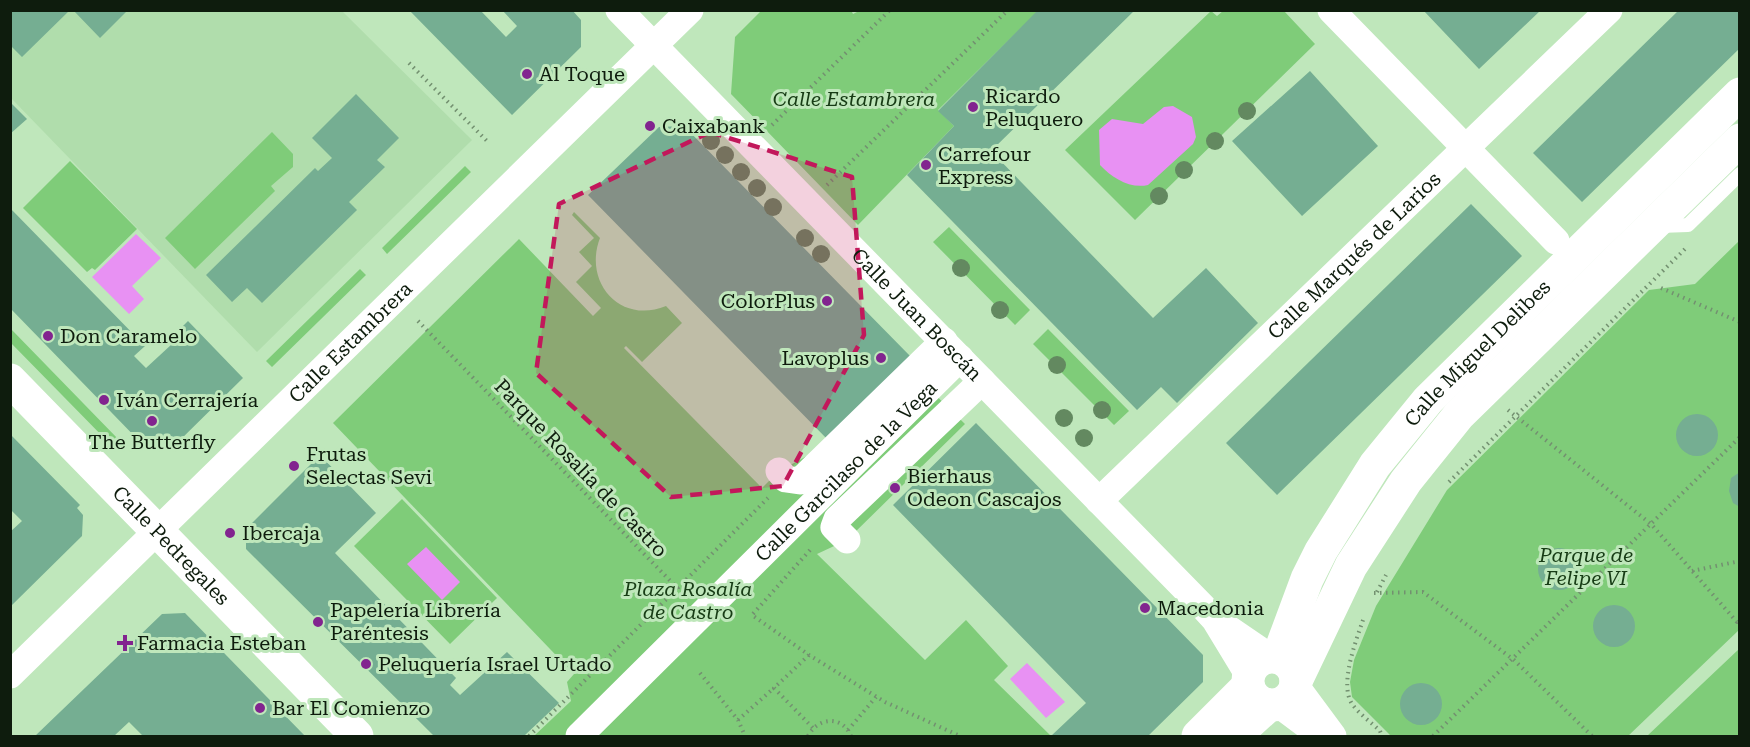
<svg xmlns="http://www.w3.org/2000/svg" width="1750" height="747" font-family="'Roboto Serif',serif">
<style>
.built{fill:#b0ddac}
.green{fill:#7fcc79}
.water{fill:#e891f3}
.building{fill:#75ae92}
.lines{fill:none;stroke-linecap:round;stroke-linejoin:round}
.path{stroke:#739070;stroke-width:4;stroke-dasharray:1.5 4.5;stroke-linecap:butt}
.lane{stroke:#fff;stroke-width:14}
.street{stroke:#fff;stroke-width:27}
.secondary{stroke:#fff;stroke-width:33}
.primary{stroke:#fff;stroke-width:33}
.tree{fill:#638960}
.marked{fill:#c2185b;fill-opacity:0.2;stroke:#c2185b;stroke-width:4.5;stroke-dasharray:12 8;stroke-linejoin:round}
.poi-dot{fill:#82248f;stroke:#bfe7bb;stroke-width:2}
.labels{text-anchor:middle;dominant-baseline:central;stroke-width:6;stroke-linejoin:round;paint-order:stroke}
.poi-label{font-size:20px;fill:#0e1c0d;stroke:#bfe7bb;text-anchor:start}
.park-label{font-size:20px;font-style:italic;fill:#173c15;stroke:#bfe7bb}
.street-label{font-size:20px;fill:#0e1c0d;stroke:#bfe7bb}
</style>
<rect width="100%" height="100%" fill="#bfe7bb"/>
<path class="built" d="M11,11H342L472,140L257,352L11,98Z"/>
<path class="green" d="M851,10L853,14L861,10L1038,11L938,110L954,126L858,225L731,94L735,37L761,11Z
M1211,11L1217,16L1223,11H1284L1315,44L1135,220L1065,150Z
M272,132L293,154V167L271,186L275,191L195,269L165,238Z
M70,161L137,229L95,270L92,268L87,272L23,208Z
M465,166L471,172L387,254L382,248Z
M574,212L600,238C583,282 620,325 666,306L682,323L642,362L626,346L624,348L762,488L779,471L831,443L908,368L965,424L847,540L817,554L925,660L966,620L1008,666L994,680L1051,736H534L571,701L567,682L574,674L333,423L519,239L593,316L601,308L576,282L592,266L579,252L594,238L572,215Z
M949,227L1030,310L1015,325L933,242Z
M1739,241V630L1628,736H1391L1352,697L1350,682L1354,660L1376,606L1447,490L1649,290L1695,284Z
M360,269L366,275L272,367L266,361Z
M11,329L119,440L112,446L11,343Z
M1048,329L1129,411L1114,425L1033,344Z
M402,499L497,598L450,644L354,546Z
M1739,649V736H1647Z"/>
<path class="water" d="M1173,106L1192,117L1196,137L1193,144L1148,185C1130,189 1112,178 1100,165L1099,130L1112,119L1143,124L1164,107Z
M136,234L161,258L132,286L144,299L129,314L92,277Z
M426,547L460,582L442,600L407,564Z
M1027,663L1065,702L1046,718L1010,679Z"/>
<path class="building" d="M10,10H70L22,57L10,45Z
M73,10H128L100,38Z
M409,10H480L506,37L517,26L502,10H572L581,20V47L512,115Z
M1038,10H1135L991,151L1153,318L1206,268L1258,323L1177,403L1161,387L1137,410L907,175L954,126L938,111Z
M1423,10H1541L1479,69Z
M1679,10H1740V48L1582,202L1533,153Z
M1310,71L1378,146L1302,216L1232,141Z
M356,94L399,138L377,160L385,167L349,202L357,210L262,303L247,288L232,302L206,275L315,168L318,171L332,158L312,138Z
M10,102L27,119L10,134Z
M684,126L912,358L828,440L588,195L659,127Z
M1471,204L1522,256L1277,495L1226,443Z
M10,208L145,346L134,356L146,368L172,344L168,341L188,321L243,378L173,447H145L10,308Z
M1676 435a21 21 0 1 1 42 0a21 21 0 1 1-42 0Z
M976,423L1203,655V682L1148,736H1051L1086,703L893,505Z
M10,434L80,505L77,508L83,515L82,536L10,607V532L22,521L10,509Z
M320,455L376,513L335,553L456,678L450,685L460,695L507,652L559,703L524,736H434L246,549V529Z
M1740,472V507L1733,503L1729,491L1731,478Z
M1538 569a21 21 0 1 1 42 0a21 21 0 1 1-42 0Z
M1593 626a21 21 0 1 1 42 0a21 21 0 1 1-42 0Z
M185,613L305,736H143L129,722L114,736H35L162,614Z
M1400 704a21 21 0 1 1 42 0a21 21 0 1 1-42 0Z"/>
<g class="lines">
<path class="path" d="M409,63L487,141
M772,125L890,10
M827,185L1008,10
M1661,288L1740,322
M418,321L683,594
M1508,410L1651,524L1737,622L1740,619
M1449,482L1687,247
M810,550L752,615L809,655L885,702L960,736
M1692,571L1740,561
M1377,592L1386,575
M1374,593L1423,592L1514,660L1592,736
M1363,620C1356,641 1339,684 1352,704C1359,714 1372,723 1380,731L1382,736
M809,655L774,688L813,728
M700,673L738,720L745,736
M738,720L774,688
M848,730L876,697
M529,736L768,498
M808,736C818,717 842,715 851,736
M1433,736L1740,437"/>
<path class="lane" d="M1659,226L1688,225L1740,174"/>
<g class="street">
<path id="s1" d="M619,10L1204,608L1215,620L1249,676"/>
<path d="M1331,10L1556,241"/>
<path d="M779,471L786,479L800,481L944,341"/>
<path id="s2" d="M1099,501L1609,10"/>
<path d="M847,540L834,527L837,519L982,381"/>
<path d="M1223,625L1270,657"/>
<path id="s3" d="M10,675L690,10"/>
<path d="M1296,686L1333,736"/>
<path d="M1278,704L1321,736"/>
<path id="s4" d="M579,736L960,358"/>
</g>
<path class="secondary" id="s5" d="M10,380L357,736"/>
<g class="primary">
<circle cx="1272" cy="681" r="24"/>
<path id="s6" d="M1278,657L1307,579L1321,551L1375,465L1428,400L1740,94"/>
<path d="M1296,681L1351,566L1406,481L1459,415L1740,140"/>
<path d="M1198,736L1248,686"/>
<path d="M1235,736L1269,705"/>
</g>
</g>
<g class="tree">
<circle cx="1247" cy="111" r="9"/>
<circle cx="711" cy="141" r="9"/>
<circle cx="1215" cy="141" r="9"/>
<circle cx="725" cy="155" r="9"/>
<circle cx="1184" cy="170" r="9"/>
<circle cx="741" cy="172" r="9"/>
<circle cx="757" cy="188" r="9"/>
<circle cx="1159" cy="196" r="9"/>
<circle cx="773" cy="207" r="9"/>
<circle cx="805" cy="238" r="9"/>
<circle cx="821" cy="254" r="9"/>
<circle cx="961" cy="268" r="9"/>
<circle cx="1000" cy="310" r="9"/>
<circle cx="1057" cy="365" r="9"/>
<circle cx="1102" cy="410" r="9"/>
<circle cx="1064" cy="418" r="9"/>
<circle cx="1084" cy="438" r="9"/>
</g>
<path class="marked" d="M710,132L852,177L864,335L783,486L671,497L536,373L559,204Z"/>
<g class="poi-dot">
<circle cx="527" cy="74" r="6"/>
<circle cx="973" cy="107" r="6"/>
<circle cx="650" cy="126" r="6"/>
<circle cx="926" cy="165" r="6"/>
<circle cx="827" cy="301" r="6"/>
<circle cx="48" cy="336" r="6"/>
<circle cx="881" cy="358" r="6"/>
<circle cx="104" cy="400" r="6"/>
<circle cx="152" cy="421" r="6"/>
<circle cx="294" cy="466" r="6"/>
<circle cx="895" cy="488" r="6"/>
<circle cx="230" cy="533" r="6"/>
<circle cx="1145" cy="608" r="6"/>
<circle cx="318" cy="622" r="6"/>
<path d="M122 634h6v6h6v6h-6v6h-6v-6h-6v-6h6z"/>
<circle cx="366" cy="664" r="6"/>
<circle cx="260" cy="708" r="6"/>
</g>
<g class="labels">
<g class="poi-label">
<text x="539" y="74">Al Toque</text>
<text x="985" y="96">Ricardo<tspan x="985" dy="23">Peluquero</tspan></text>
<text x="662" y="126">Caixabank</text>
<text x="938" y="154">Carrefour<tspan x="938" dy="23">Express</tspan></text>
<text x="815" y="301" text-anchor="end">ColorPlus</text>
<text x="60" y="336">Don Caramelo</text>
<text x="869" y="358" text-anchor="end">Lavoplus</text>
<text x="116" y="400">Iván Cerrajería</text>
<text x="152" y="442" text-anchor="middle">The Butterfly</text>
<text x="306" y="454">Frutas<tspan x="306" dy="23">Selectas Sevi</tspan></text>
<text x="907" y="476">Bierhaus<tspan x="907" dy="23">Odeon Cascajos</tspan></text>
<text x="242" y="533">Ibercaja</text>
<text x="1157" y="608">Macedonia</text>
<text x="330" y="610">Papelería Librería<tspan x="330" dy="23">Paréntesis</tspan></text>
<text x="137" y="643">Farmacia Esteban</text>
<text x="378" y="664">Peluquería Israel Urtado</text>
<text x="272" y="708">Bar El Comienzo</text>
</g>
<g class="park-label">
<text x="854" y="99">Calle Estambrera</text>
<text x="1586" y="555">Parque de<tspan x="1586" dy="23">Felipe VI</tspan></text>
<text x="688" y="589">Plaza Rosalía<tspan x="688" dy="23">de Castro</tspan></text>
</g>
<g class="street-label">
<text stroke="none"><textPath href="#s2" startOffset="354">Calle Marqués de Larios</textPath></text>
<text stroke="none"><textPath href="#s1" startOffset="426">Calle Juan Boscán</textPath></text>
<text stroke="none"><textPath href="#s3" startOffset="476">Calle Estambrera</textPath></text>
<text stroke="none"><textPath href="#s6" startOffset="368">Calle Miguel Delibes</textPath></text>
<text transform="translate(581 468) rotate(46)">Parque Rosalía de Castro</text>
<text stroke="none"><textPath href="#s4" startOffset="376">Calle Garcilaso de la Vega</textPath></text>
<text stroke="none"><textPath href="#s5" startOffset="231">Calle Pedregales</textPath></text>
</g>
</g>
<rect width="1750" height="747" fill="none" stroke="#0e1c0d" stroke-width="24"/>
</svg>
